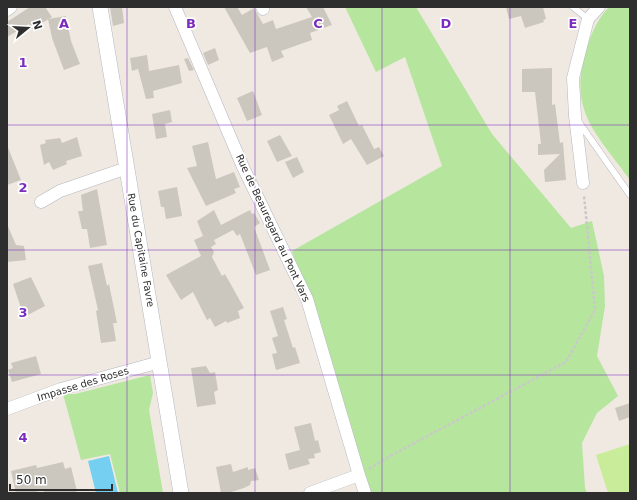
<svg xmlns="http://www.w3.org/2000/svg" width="637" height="500" font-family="'DejaVu Sans',sans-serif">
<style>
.green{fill:#b6e59e}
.pitch{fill:#c9ec9a}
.water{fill:#75cff0}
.building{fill:#cbc7bf}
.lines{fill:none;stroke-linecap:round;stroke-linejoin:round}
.service-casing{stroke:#b4b7c1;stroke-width:7}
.minor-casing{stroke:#b4b7c1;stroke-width:13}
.tertiary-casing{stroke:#b4b7c1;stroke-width:16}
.path{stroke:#c9c9c9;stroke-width:2.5;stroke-dasharray:3 2;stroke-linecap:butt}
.service{stroke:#fff;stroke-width:6}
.minor{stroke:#fff;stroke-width:12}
.tertiary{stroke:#fff;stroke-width:15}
.grid{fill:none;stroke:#7b2cbf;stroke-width:1;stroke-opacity:0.55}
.labels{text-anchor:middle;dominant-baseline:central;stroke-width:3.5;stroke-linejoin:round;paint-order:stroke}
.street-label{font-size:10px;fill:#2e2e2e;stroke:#fff}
.grid-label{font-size:13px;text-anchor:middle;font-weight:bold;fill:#7b2cbf;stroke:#fff;stroke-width:3.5;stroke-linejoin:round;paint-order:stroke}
</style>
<rect width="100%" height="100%" fill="#efe9e1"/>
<path class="green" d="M345,7H416L492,134L571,228L592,221L604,276L605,306L597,356L618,396L597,413L582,443L585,488L587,493H371L292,251L442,166L405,57L376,72Z
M609,7H630V180C596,133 568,112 586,50C591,35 597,19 609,7Z
M150,375L153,393L149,410L163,493H120L110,454L81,460L63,394H75Z"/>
<path class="pitch" d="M630,444V493H608L596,455Z"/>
<path class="water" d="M109,456L118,493H96L88,461Z"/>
<path class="building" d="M30,7H45L52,17L32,29L29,24L7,37V22Z
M110,7H122L124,23L113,26Z
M224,7H237L242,15L254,8L263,24L273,20L276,29L312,17L306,7H323L332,25L310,33L312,40L281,51L284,57L272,62L267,47L250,53Z
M506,7H543L546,19L543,20L544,22L525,28L521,16L509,19Z
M66,16L71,41L80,64L64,70L52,38L48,19Z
M215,48L219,60L208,65L203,53Z
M147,55L149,71L179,65L182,83L153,91L154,98L146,99L138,69L132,71L130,58Z
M188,58L194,70L189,71L184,59Z
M552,68V105L555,104L560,143L563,142L566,180L545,182L544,170L560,154L538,155V144H541L535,92H522V69Z
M253,91L262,115L247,121L237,98Z
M347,101L359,126L362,125L374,149L379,147L384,156L367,165L351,139L343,144L329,115L339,110L337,106Z
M170,110L172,122L165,124L167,137L156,139L152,114Z
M280,135L292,156L277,162L267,141Z
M77,137L82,156L66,161L67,164L53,170L49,162L44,165L40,145L46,143L45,140L60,138L62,143Z
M208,142L216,179L234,172L240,187L234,189L236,193L206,206L187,168L197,166L192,146Z
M7,145L21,180L7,185Z
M297,157L304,172L293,178L285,162Z
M177,187L182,216L166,219L164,207H161L158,191Z
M97,189L107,245L90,248L87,229H82L78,211H83L81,195Z
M214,210L221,225L250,210L252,214L254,213L260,223L254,227L270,270L256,275L240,234L237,236L233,230L214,240L216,244L211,247L214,252L212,257L222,276L225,274L244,308L238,311L240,318L227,323L226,321L215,327L210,318L207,320L193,292L181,300L166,275L201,256L194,240L203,236L197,221Z
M7,224L16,245L24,246L26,260L7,262Z
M102,263L107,286L109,284L117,323H113L116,341L101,343L96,311L98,310L88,266Z
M31,277L45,306L24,317L13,284Z
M283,307L287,319L284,320L293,348L295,347L300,363L276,370L272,354L277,353L272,338L278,336L270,311Z
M36,356L41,374L12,382L8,370L13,368L11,363Z
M206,366L210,373L215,372L218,390L214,392L216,404L197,407L191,368Z
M630,403V417L619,421L615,408Z
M311,423L315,441L318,440L321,452L314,454L315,458L308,459L310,464L289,470L285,454L300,450L294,427Z
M63,462L65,469L71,467L77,491L75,493H44V490L30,493H16L11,471L36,465L37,468Z
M231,464L233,472L248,467V470L255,468L259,480L251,481L250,485L244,488L228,493H221L216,467Z"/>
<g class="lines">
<defs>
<path id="service" d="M573,7L588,19
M578,121L630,195"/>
<path id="minor" d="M175,7L243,167L307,299L359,475L310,493
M262,7L263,9
M7,10L11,7
M583,183L575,116L573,78L588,19L599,7
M41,202L60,191L127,168
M7,409L61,389L160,362
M359,475L365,493"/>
<path id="tertiary" d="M100,7L181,493"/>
</defs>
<use href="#service" class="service-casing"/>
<use href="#minor" class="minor-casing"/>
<use href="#tertiary" class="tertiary-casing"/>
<path class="path" d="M369,469L390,456L566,362L595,310L584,195"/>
<use href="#service" class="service"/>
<use href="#minor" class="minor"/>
<use href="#tertiary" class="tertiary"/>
</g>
<path class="grid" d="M127,7V493M255,7V493M382,7V493M510,7V493M7,125H630M7,250H630M7,375H630"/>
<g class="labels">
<g class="street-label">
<text transform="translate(273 228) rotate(65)">Rue de Beauregard au Pont Vars</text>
<text transform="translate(141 250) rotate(80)">Rue du Capitaine Favre</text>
<text transform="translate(83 384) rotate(-17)">Impasse des Roses</text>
</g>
</g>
<g class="grid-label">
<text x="64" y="28">A</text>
<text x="191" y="28">B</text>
<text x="318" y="28">C</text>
<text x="446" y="28">D</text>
<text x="573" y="28">E</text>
<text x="23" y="67">1</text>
<text x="23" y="192">2</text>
<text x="23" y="317">3</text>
<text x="23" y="442">4</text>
</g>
<rect width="637" height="500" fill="none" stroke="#2e2e2e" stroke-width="16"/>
<g transform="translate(28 28) rotate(72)" stroke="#ffffff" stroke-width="3" paint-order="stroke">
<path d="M0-3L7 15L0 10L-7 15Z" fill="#2e2e2e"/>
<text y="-6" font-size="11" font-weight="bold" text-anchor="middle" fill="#2e2e2e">N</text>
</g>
<path d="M10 484v6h102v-6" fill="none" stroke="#2e2e2e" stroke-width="2"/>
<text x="16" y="484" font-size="12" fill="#2e2e2e" stroke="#ffffff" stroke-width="3" paint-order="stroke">50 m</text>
</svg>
